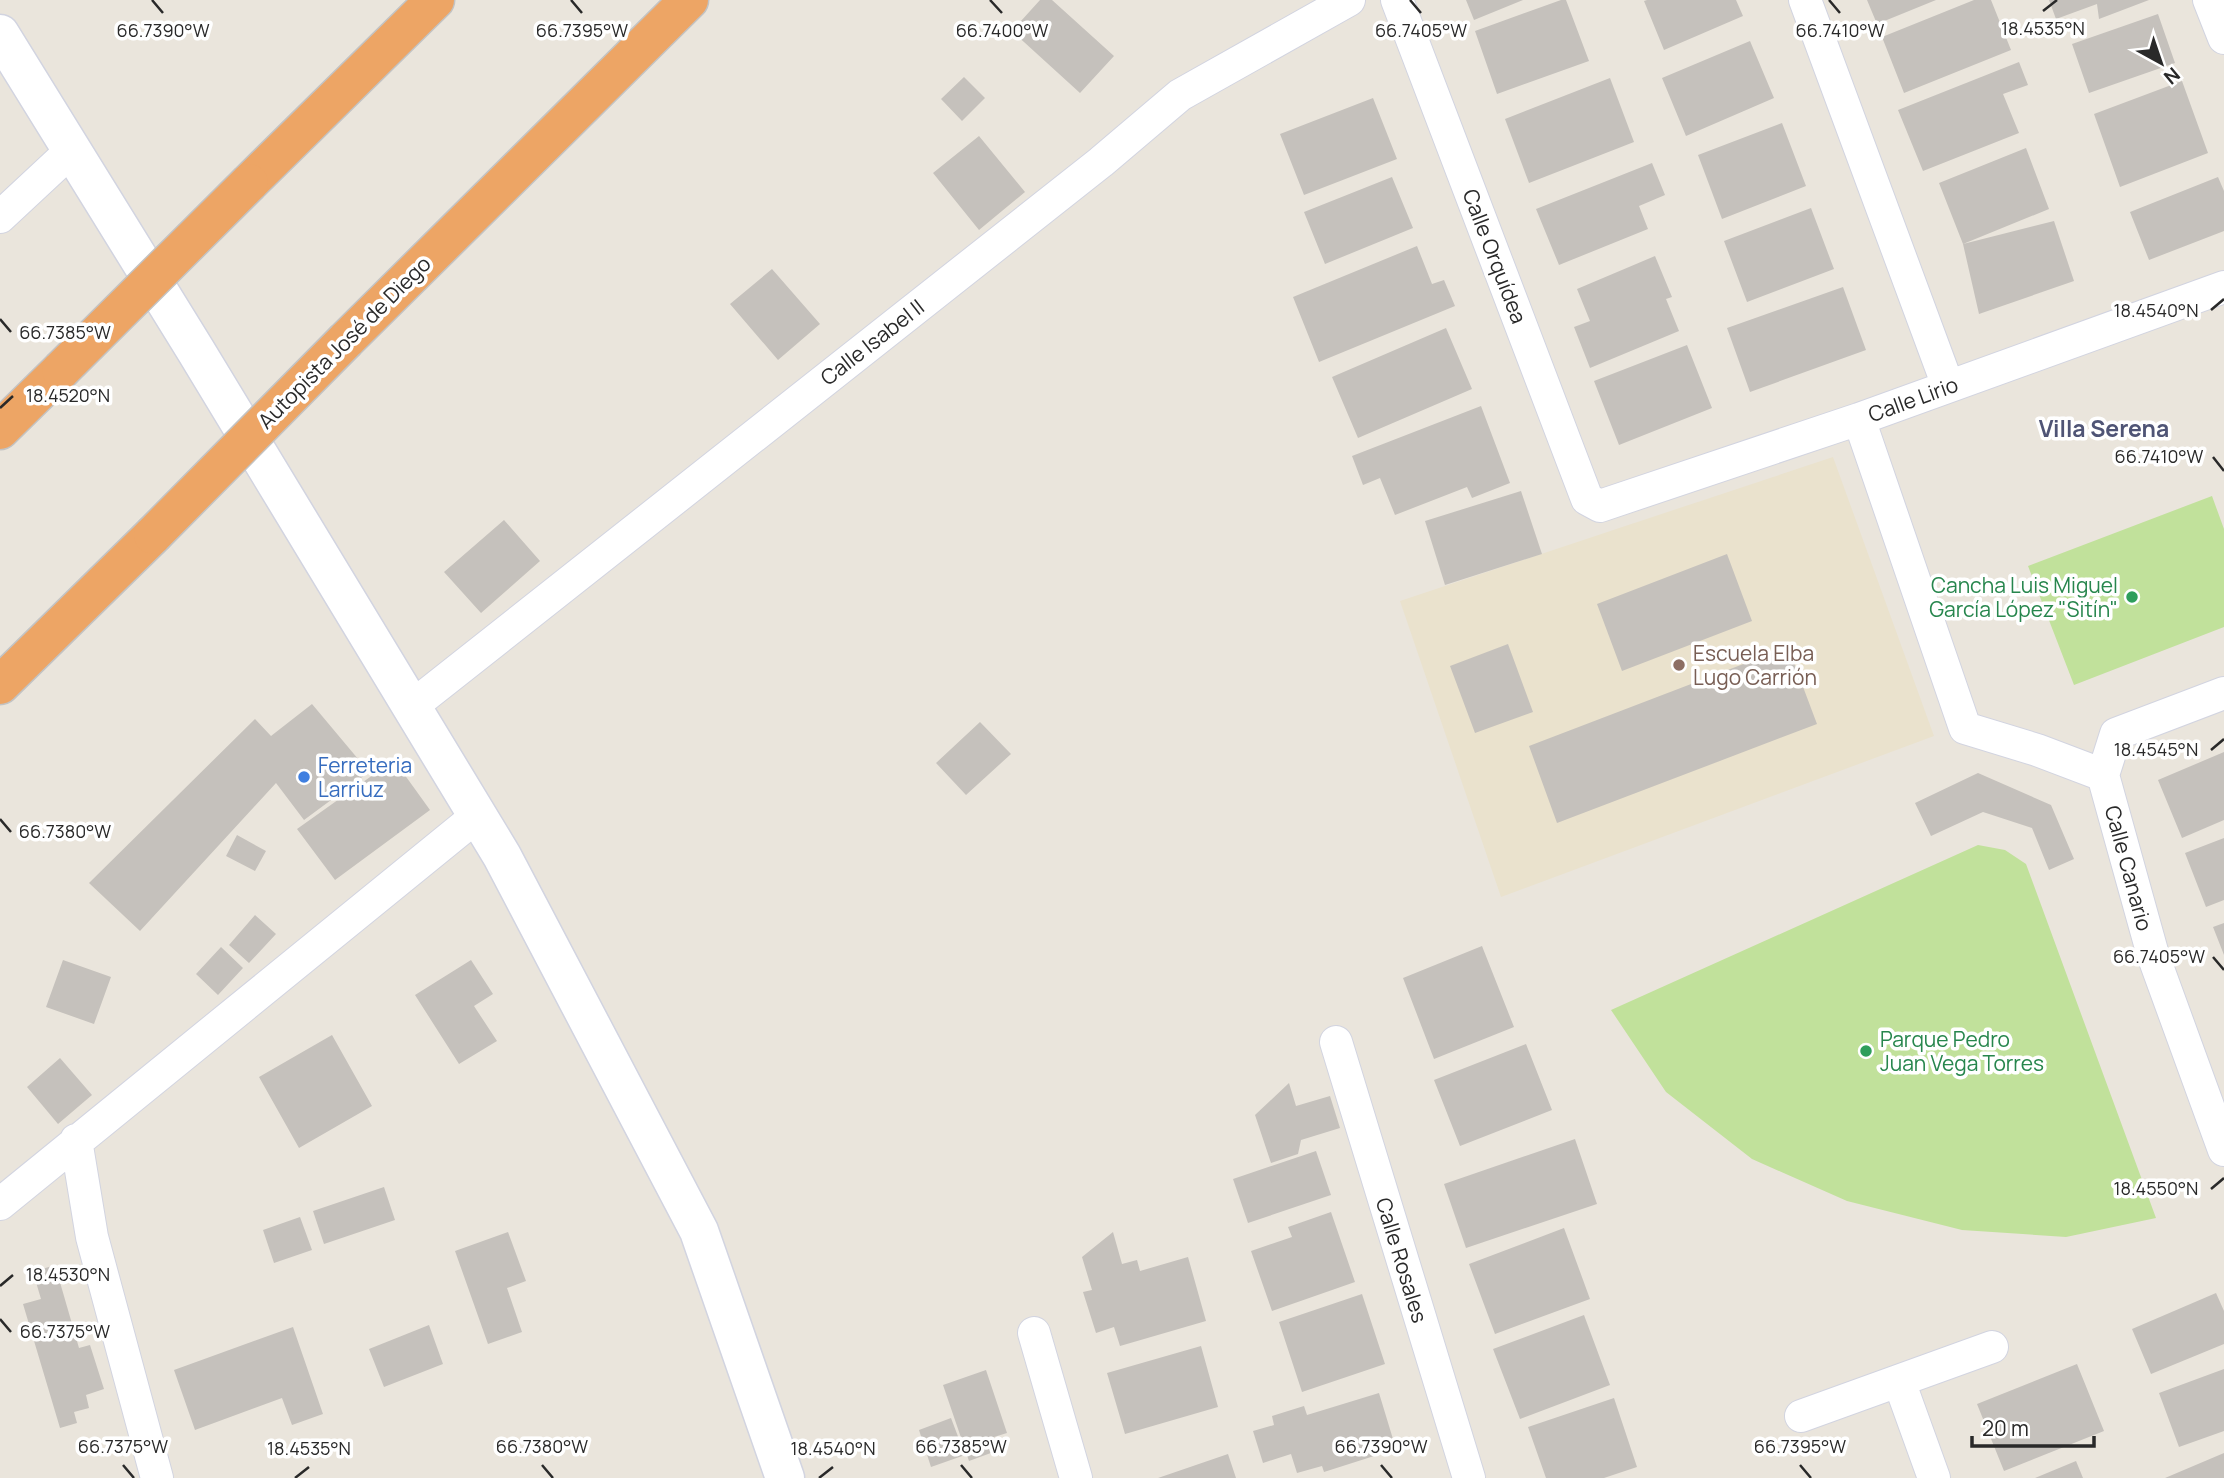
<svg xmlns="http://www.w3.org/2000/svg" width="2224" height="1478" font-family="Manrope,sans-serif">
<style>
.education{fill:#eae2cd}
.pitch{fill:#c1e19b}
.building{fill:#c5c1bc}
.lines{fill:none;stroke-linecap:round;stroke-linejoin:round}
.street-casing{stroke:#d2d4e0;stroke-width:34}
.secondary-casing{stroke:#d2d4e0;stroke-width:41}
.highway-casing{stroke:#c3c3c3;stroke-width:41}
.street{stroke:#fff;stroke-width:32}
.secondary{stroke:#fff;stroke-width:38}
.highway{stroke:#eda565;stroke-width:38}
.highway-bridge-casing{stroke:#c3c3c3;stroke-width:41;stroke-linecap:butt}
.highway-bridge{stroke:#eda565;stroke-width:38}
.ticks{fill:none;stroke:#292929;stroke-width:2.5}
.leisure-dot{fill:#2e9e5b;stroke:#fff;stroke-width:2.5}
.education-dot{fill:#8d6e63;stroke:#fff;stroke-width:2.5}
.shop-dot{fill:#3f7fe0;stroke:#fff;stroke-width:2.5}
.labels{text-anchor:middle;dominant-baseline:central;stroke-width:7;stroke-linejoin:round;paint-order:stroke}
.street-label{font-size:21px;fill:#292929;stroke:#fff}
.leisure-label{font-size:21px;fill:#27864d;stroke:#fff;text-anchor:end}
.education-label{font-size:21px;fill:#785e54;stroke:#fff;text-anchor:start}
.shop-label{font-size:21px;fill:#366cbe;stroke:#fff;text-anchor:start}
.neighbourhood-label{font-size:23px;font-weight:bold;fill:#4f5475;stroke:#fff}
.ticks-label{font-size:18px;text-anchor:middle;fill:#292929;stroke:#fff;stroke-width:7;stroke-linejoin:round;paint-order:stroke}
</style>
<rect width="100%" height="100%" fill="#eae5dc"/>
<path class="education" d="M1833,457L1934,736L1501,897L1400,601Z"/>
<path class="pitch" d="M2212,496L2224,529V627L2074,685L2028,566Z
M1978,845L2005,850L2026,864L2156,1218L2066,1237L1962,1230L1847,1201L1752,1159L1666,1092L1611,1010Z"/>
<path class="building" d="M1040,0H1052L1114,56L1080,93L1012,31Z
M1466,0H1523L1474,20Z
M1561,0H1566L1589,61L1497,94L1475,31Z
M1647,0H1736L1743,16L1664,50L1644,1Z
M1867,0H1936L1877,24Z
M1974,0H1991L2011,50L1904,93L1882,37Z
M2049,0H2149L2099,19L2097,4L2056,19Z
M2158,14L2175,63L2089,93L2072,44Z
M1750,41L1774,98L1686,136L1662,78Z
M2019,62L2028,85L2003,94L2019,133L1923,171L1898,110Z
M964,77L985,98L962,121L941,99Z
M1610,78L1634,142L1529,183L1505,119Z
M2182,81L2208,153L2120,187L2094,114Z
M1373,98L1397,159L1304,195L1280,134Z
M1782,123L1806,186L1722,219L1698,155Z
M979,136L1025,192L979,230L933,173Z
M2026,148L2049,209L1963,244L2054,221L2074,281L1979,314L1963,244L1939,183Z
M1652,163L1665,195L1639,206L1648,229L1559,265L1536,209Z
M1392,177L1413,228L1325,264L1304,212Z
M2218,177L2224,191V231L2149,260L2130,212Z
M1811,208L1834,269L1747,302L1724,241Z
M1417,246L1432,284L1444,280L1455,306L1319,362L1293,297Z
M1655,256L1672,297L1666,299L1679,331L1590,368L1574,327L1590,321L1577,289Z
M772,269L820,324L778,360L730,304Z
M1843,287L1866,350L1750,392L1727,328Z
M1446,328L1472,389L1358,438L1332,377Z
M1687,345L1712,408L1619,445L1594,381Z
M1481,406L1510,483L1472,498L1467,487L1395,515L1380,478L1363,485L1352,456Z
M1521,491L1542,554L1445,585L1425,521Z
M504,520L540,561L481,613L444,572Z
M1727,554L1752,621L1622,671L1597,604Z
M1508,644L1533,712L1475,733L1450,666Z
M1788,647L1817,724L1557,823L1529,746Z
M312,704L369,772L304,820L276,783L140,931L89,883L255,719L271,736Z
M980,722L1011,754L966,795L936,763Z
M2224,752V820L2182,838L2158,780Z
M394,760L430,810L335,880L297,829Z
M1978,773L2051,805L2074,859L2049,870L2032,828L1983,812L1931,836L1915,803Z
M237,835L266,851L255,871L226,856Z
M2224,838V900L2206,907L2185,853Z
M255,915L276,934L249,963L229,945Z
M2224,923V955L2213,927Z
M1482,946L1514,1027L1434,1059L1403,978Z
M221,947L243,968L218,995L196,974Z
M63,960L111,977L94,1024L46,1007Z
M471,960L493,994L474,1006L497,1041L459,1064L415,995Z
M332,1035L372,1106L299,1148L259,1077Z
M1526,1044L1552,1110L1460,1146L1434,1080Z
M60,1058L92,1095L58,1124L27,1087Z
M1289,1083L1296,1106L1330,1096L1340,1128L1301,1140L1298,1154L1271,1163L1255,1115Z
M1575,1139L1597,1204L1466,1248L1444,1184Z
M1316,1151L1331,1195L1248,1223L1233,1179Z
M384,1187L395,1220L324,1244L313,1211Z
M1331,1212L1355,1282L1272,1311L1251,1251L1292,1237L1288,1227Z
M300,1217L312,1250L274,1263L263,1230Z
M1564,1228L1590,1299L1495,1334L1469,1264Z
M508,1232L526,1281L507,1288L522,1332L488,1344L455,1251Z
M1113,1232L1122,1264L1137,1260L1140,1271L1188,1257L1206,1321L1120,1346L1114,1327L1096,1333L1083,1292L1092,1290L1082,1257Z
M55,1265L79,1348L90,1345L104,1389L86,1395L89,1408L74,1412L77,1423L60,1428L23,1304L41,1299L33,1272Z
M2216,1293L2224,1311V1344L2151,1374L2132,1329Z
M1362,1294L1385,1364L1302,1392L1279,1322Z
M1584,1315L1610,1385L1520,1419L1493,1349Z
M429,1325L443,1364L384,1387L369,1349Z
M293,1327L323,1414L292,1425L282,1398L195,1430L174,1370Z
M1201,1346L1218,1407L1125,1434L1107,1373Z
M2077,1364L2104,1431L2004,1471L1977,1404Z
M2224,1369V1431L2179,1447L2159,1393Z
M986,1370L1007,1433L994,1437L999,1450L969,1461L943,1385Z
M1379,1393L1396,1449L1324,1472L1322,1466L1297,1473L1291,1454L1263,1463L1253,1431L1274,1425L1272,1416L1304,1406L1307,1415Z
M1614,1398L1637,1467L1604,1478H1546L1528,1427Z
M951,1418L965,1455L931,1467L919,1430Z
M2224,1453V1478H2165Z
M1228,1454L1236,1478H1158Z
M2076,1461L2083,1478H2035Z"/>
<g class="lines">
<defs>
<path id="street" d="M1397,0L1587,499L1600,506L1859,419L2224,287
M1805,0L1948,386
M2209,0L2224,38
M0,217L72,150
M1859,419L1965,728L2037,750L2103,775
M2224,693L2116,734L2103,775L2153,955L2224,1150
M411,707L1101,162L1180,95L1349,0
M1336,1042L1469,1478
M76,1140L92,1237L157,1478
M0,1204L477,816
M1034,1333L1076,1478
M1899,1381L1934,1478
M1801,1416L1992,1347"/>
<path id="secondary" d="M0,34L196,351L502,856L699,1231L785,1478"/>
<path id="highway" d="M249,183L435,0
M346,340L689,0
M0,430L61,370
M0,685L153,535"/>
</defs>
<use href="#street" class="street-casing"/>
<use href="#secondary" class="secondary-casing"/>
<use href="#highway" class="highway-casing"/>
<use href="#street" class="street"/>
<use href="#secondary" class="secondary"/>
<use href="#highway" class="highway"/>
<defs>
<path id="highway-bridge" d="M61,370L249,183
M153,535L346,340"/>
</defs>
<use href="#highway-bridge" class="highway-bridge-casing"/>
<use href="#highway-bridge" class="highway-bridge"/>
</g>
<path class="ticks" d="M152,0L163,13M571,0L582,13M990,0L1002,13M1410,0L1421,13M1829,0L1840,13M2043,11L2057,0M2211,310L2224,299M0,319L11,332M0,408L13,396M2213,457L2224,471M2211,750L2224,739M0,819L11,832M2213,957L2224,970M2211,1189L2224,1178M0,1286L13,1275M0,1319L11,1332M123,1465L134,1478M542,1465L553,1478M961,1465L972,1478M1381,1465L1392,1478M1800,1465L1811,1478M295,1478L309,1467M819,1478L833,1467"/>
<g class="leisure-dot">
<circle cx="2132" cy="597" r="7"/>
<circle cx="1866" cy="1051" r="7"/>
</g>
<circle class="education-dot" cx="1679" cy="665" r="7"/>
<circle class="shop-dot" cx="304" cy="777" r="7"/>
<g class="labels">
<g class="street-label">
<text transform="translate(1495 256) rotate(69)">Calle Orquídea</text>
<text transform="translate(344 342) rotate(-45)">Autopista José de Diego</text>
<text transform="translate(872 342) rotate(-38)">Calle Isabel II</text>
<text transform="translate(1913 399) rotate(-20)">Calle Lirio</text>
<text transform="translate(2129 868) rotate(75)">Calle Canario</text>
<text transform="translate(1402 1260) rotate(73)">Calle Rosales</text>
</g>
<g class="leisure-label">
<text x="2118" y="585">Cancha Luis Miguel<tspan x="2118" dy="24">García López "Sitín"</tspan></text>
<text x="1880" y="1039" text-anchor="start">Parque Pedro<tspan x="1880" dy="24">Juan Vega Torres</tspan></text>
</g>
<g class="education-label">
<text x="1693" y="653">Escuela Elba<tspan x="1693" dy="24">Lugo Carrión</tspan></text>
</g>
<g class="shop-label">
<text x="318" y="765">Ferreteria<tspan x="318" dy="24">Larriuz</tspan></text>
</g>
<g class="neighbourhood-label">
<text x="2104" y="428">Villa Serena</text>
</g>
</g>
<g class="ticks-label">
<text x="2043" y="35">18.4535°N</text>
<text x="1840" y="37">66.7410°W</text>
<text x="163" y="37">66.7390°W</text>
<text x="582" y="37">66.7395°W</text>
<text x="1002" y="37">66.7400°W</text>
<text x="1421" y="37">66.7405°W</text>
<text x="2156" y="317">18.4540°N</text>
<text x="65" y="339">66.7385°W</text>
<text x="68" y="402">18.4520°N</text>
<text x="2159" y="463">66.7410°W</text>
<text x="2156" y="756">18.4545°N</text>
<text x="65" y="838">66.7380°W</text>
<text x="2159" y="963">66.7405°W</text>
<text x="2156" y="1195">18.4550°N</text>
<text x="68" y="1281">18.4530°N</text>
<text x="65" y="1338">66.7375°W</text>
<text x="123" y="1453">66.7375°W</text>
<text x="542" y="1453">66.7380°W</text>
<text x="961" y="1453">66.7385°W</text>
<text x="1381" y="1453">66.7390°W</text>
<text x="1800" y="1453">66.7395°W</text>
<text x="309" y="1455">18.4535°N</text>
<text x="833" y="1455">18.4540°N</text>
</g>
<g transform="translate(2161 63) rotate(140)" stroke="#ffffff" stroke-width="5" paint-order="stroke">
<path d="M0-5L12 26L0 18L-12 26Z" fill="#292929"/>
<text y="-10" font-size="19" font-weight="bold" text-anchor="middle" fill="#292929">N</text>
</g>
<path d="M1972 1436v10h122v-10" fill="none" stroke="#292929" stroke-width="3.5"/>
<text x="1982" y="1436" font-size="21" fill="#292929" stroke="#ffffff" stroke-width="5" paint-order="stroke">20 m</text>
</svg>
